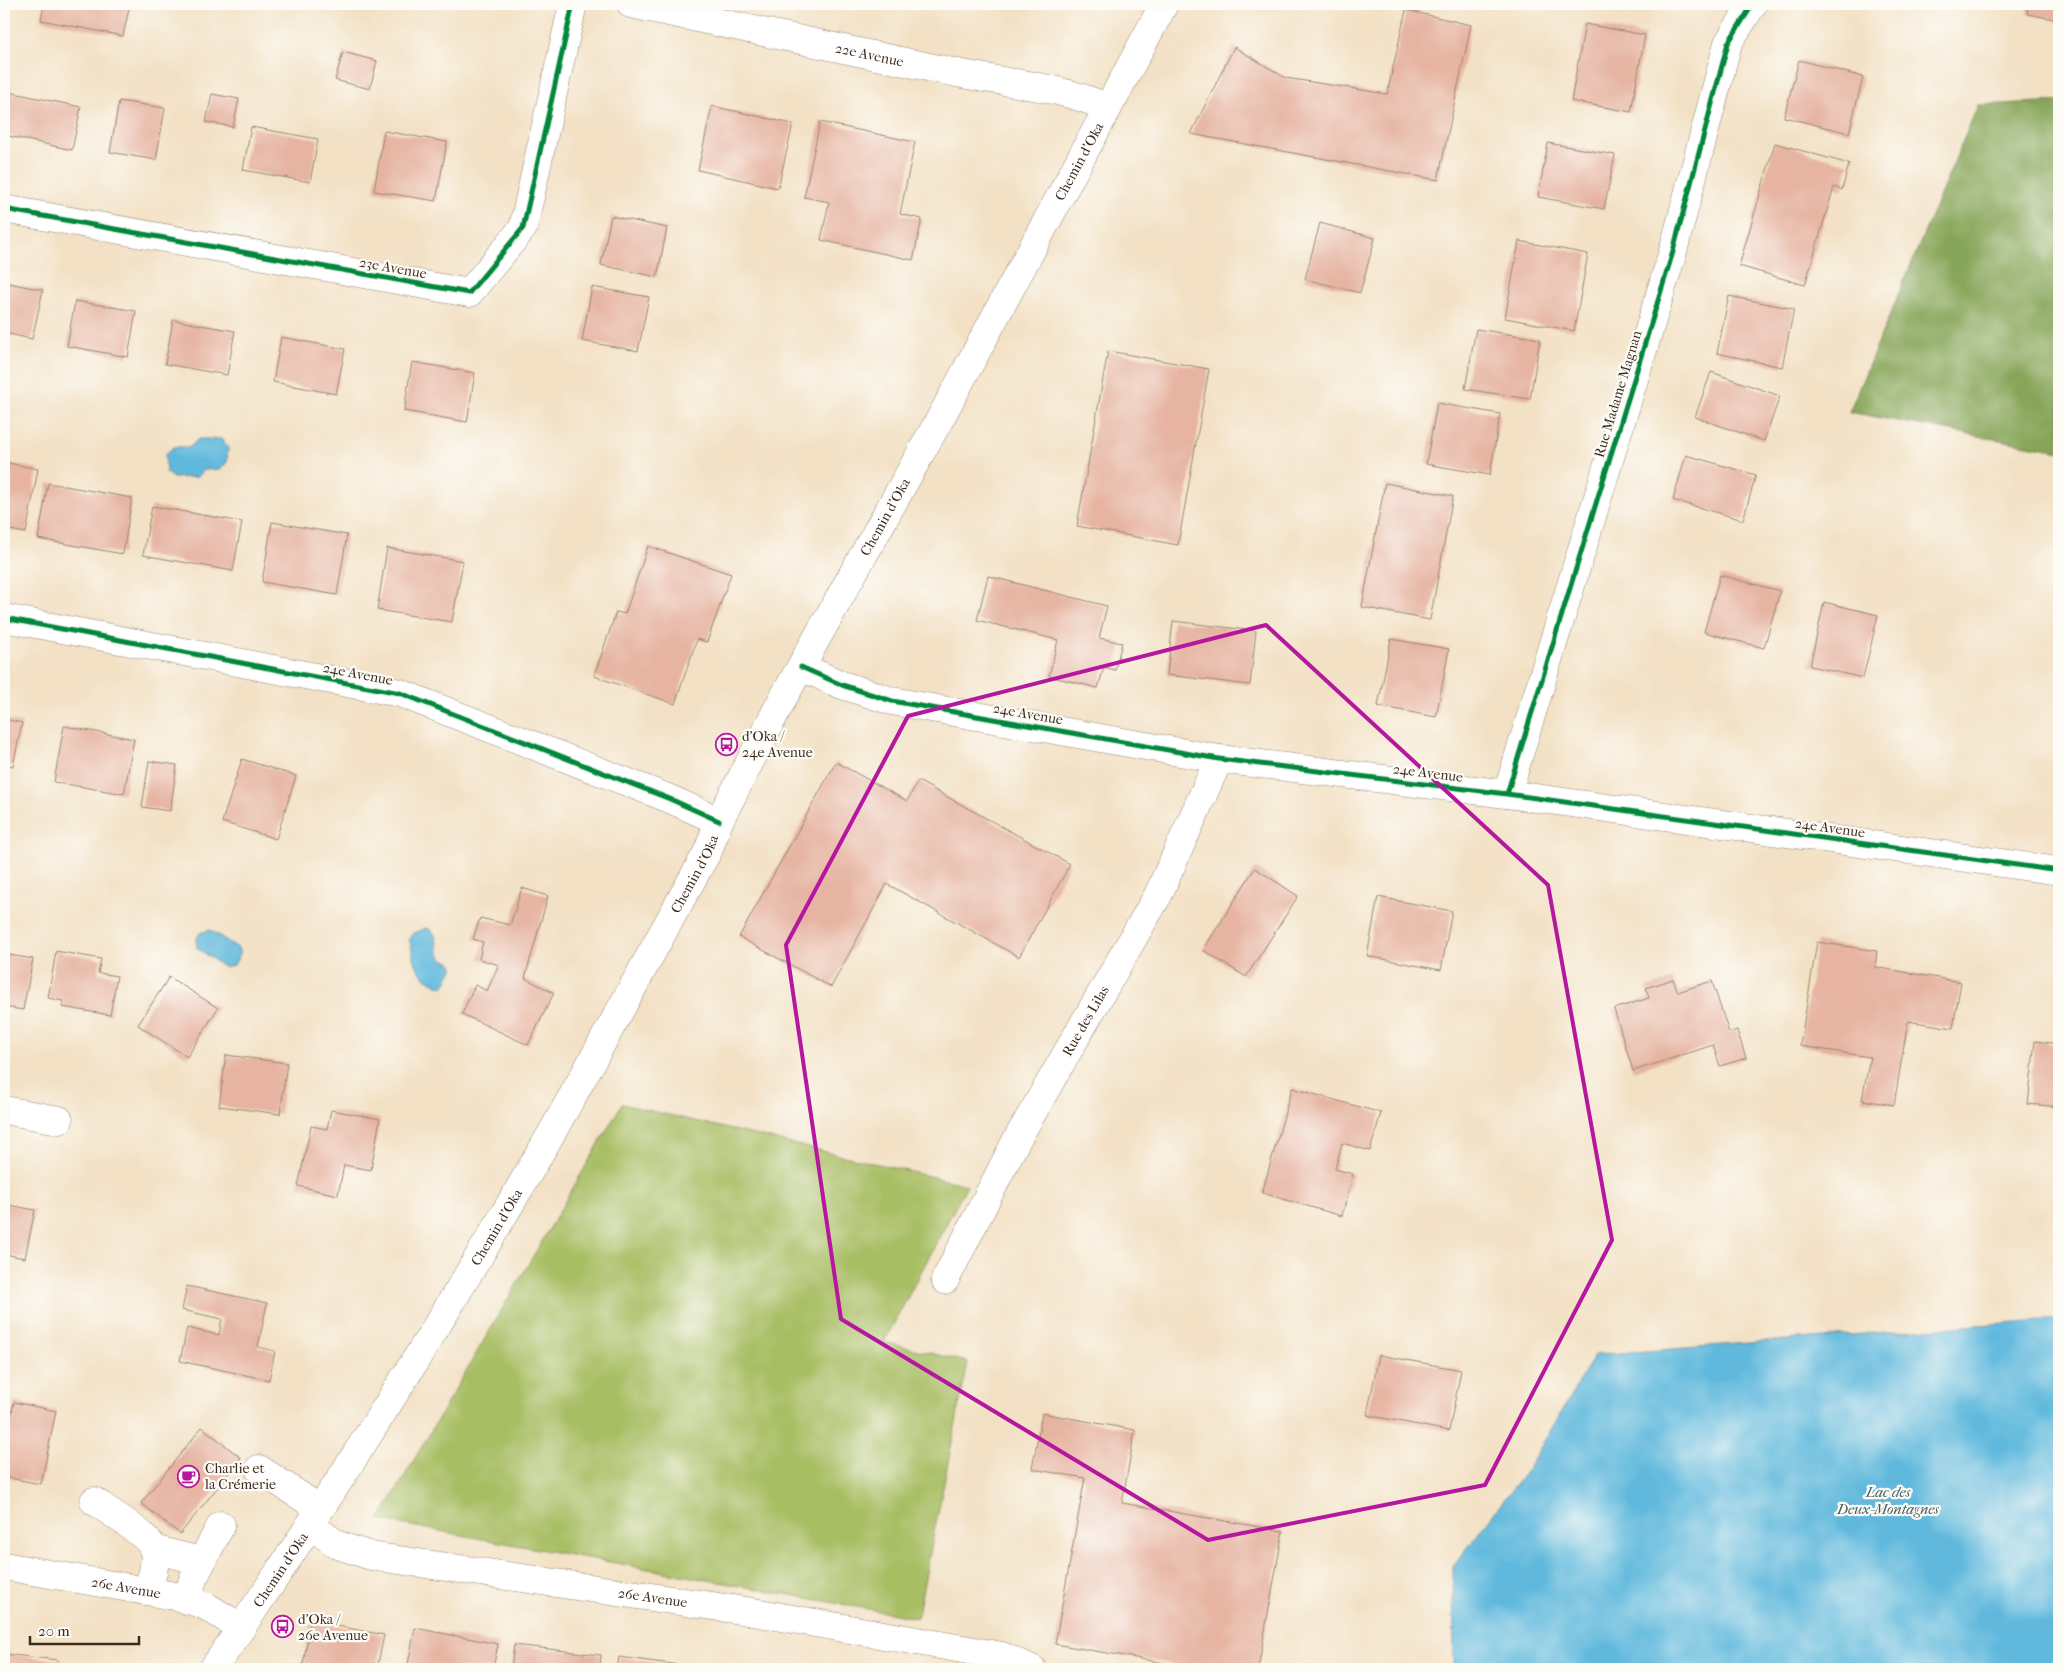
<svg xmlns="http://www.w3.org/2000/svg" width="2063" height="1673" font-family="'IM FELL French Canon',serif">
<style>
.green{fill:#a8be63;stroke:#727440}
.forest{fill:#86a559;stroke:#60683c}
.water{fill:#60b9dd;stroke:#4e727e}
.building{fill:#e6b4a1}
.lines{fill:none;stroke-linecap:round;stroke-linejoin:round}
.minor-casing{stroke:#978672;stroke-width:29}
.major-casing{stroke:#978672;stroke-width:29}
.minor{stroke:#fff;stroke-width:28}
.major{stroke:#fff;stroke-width:28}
.cycleway-casing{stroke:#fdfcf7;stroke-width:8}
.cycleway{stroke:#00873e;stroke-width:5}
.marked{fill:none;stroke:#b5179e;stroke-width:4;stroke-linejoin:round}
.labels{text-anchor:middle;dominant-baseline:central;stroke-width:4.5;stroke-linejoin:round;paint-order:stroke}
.street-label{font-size:14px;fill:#3b2a1e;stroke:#fdfcf7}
.poi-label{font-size:14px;fill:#3b2a1e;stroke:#fdfcf7;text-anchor:start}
.water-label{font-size:15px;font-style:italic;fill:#485c61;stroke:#fdfcf7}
</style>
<rect width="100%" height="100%" fill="#fdfcf7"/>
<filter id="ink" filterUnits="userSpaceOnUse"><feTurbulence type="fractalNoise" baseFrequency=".02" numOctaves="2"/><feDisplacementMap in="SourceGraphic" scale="10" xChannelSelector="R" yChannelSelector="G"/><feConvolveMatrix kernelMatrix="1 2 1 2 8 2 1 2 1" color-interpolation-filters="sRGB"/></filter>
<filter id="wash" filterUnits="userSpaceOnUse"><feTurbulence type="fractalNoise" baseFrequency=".0096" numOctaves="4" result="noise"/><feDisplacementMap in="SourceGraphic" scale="20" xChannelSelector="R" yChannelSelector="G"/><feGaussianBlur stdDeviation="1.12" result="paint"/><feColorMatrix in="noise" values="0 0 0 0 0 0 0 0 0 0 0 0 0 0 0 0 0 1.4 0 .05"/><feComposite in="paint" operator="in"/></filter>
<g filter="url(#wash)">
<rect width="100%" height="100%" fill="#f3e1c5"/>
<path class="green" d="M622,1104L967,1185L884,1342L968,1362L917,1618L379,1520Z"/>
<path class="forest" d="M2059,101V451L1849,412L1978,105Z"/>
<path class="water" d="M198,439H221L228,447L227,462L221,469L205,470L197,477L173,478L166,472L165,454L174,447H190Z
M426,928C439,931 435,946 440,955C443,960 449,961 453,965V969L444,986C438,986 437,984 432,982C414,972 415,958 409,939L414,933Z
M210,930L238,948L240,954L234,965L225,968L197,948L196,940L200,933Z
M2042,1320H2059V1669H1454L1453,1567L1529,1467L1595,1355Z"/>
<g id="blocks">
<path class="building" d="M44,4H130L123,36L41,20Z
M2029,4H2059V20L2027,14Z
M1406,10L1471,25L1438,180L1191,134L1234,47L1286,78L1387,94Z
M1585,24L1645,35L1631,112L1571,101Z
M343,52L377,61L370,89L335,80Z
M1799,60L1863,77L1849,133L1784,117Z
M4,91L81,107L72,150L4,135Z
M212,94L239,99L233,127L206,122Z
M119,101L165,108L156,160L110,152Z
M712,106L793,124L778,188L698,170Z
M820,122L915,142L900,214L922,219L913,260L821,240L829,202L804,197Z
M251,127L318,139L310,182L243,170Z
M384,131L447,142L436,201L374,191Z
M1548,143L1615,155L1604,209L1538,197Z
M1775,143L1849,164L1842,190L1834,187L1805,285L1739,266Z
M611,216L667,228L657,277L601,265Z
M1320,223L1375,238L1360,293L1305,279Z
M1519,241L1588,254L1574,331L1505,318Z
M4,282L43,290L32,339L4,333Z
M592,287L649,297L638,351L582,341Z
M1729,296L1794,309L1782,367L1717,353Z
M75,301L136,311L128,357L67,346Z
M173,320L235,331L227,375L165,364Z
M1476,329L1540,339L1530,399L1465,389Z
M281,337L345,349L336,394L273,382Z
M1108,351L1209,369L1178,545L1077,526Z
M412,362L475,373L467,422L404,411Z
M1711,372L1780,396L1764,441L1695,417Z
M1437,403L1500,414L1490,475L1426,464Z
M1686,455L1756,475L1743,520L1673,500Z
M4,462L38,469L26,533L4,529Z
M48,483L132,498L123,554L38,539Z
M1385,483L1453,496L1430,620L1362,607Z
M152,506L242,522L233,571L143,555Z
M272,522L347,535L337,595L262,582Z
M648,546L731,574L707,642L697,639L675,704L594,676L616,612L625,614Z
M387,548L463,561L452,622L377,610Z
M1720,575L1780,591L1764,648L1704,632Z
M988,576L1107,606L1099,638L1122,643L1115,670L1104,667L1098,688L1049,676L1058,640L977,620Z
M1824,602L1878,615L1863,678L1810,666Z
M1173,621L1256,631L1250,685L1167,675Z
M1391,639L1449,649L1436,717L1378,706Z
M4,719L22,723L13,766L4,764Z
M64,726L134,739L124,794L54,782Z
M242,759L296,776L276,839L222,822Z
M149,761L177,765L170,811L142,807Z
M836,762L907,801L918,781L1070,864L1019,957L887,884L831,987L739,937Z
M1255,868L1298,896L1246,977L1203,950Z
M522,888L548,896L525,978L554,993L528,1045L462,1014L475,985L487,991L499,965L479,959L483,942L473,939L480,918L510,925Z
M1378,897L1452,911L1441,970L1367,956Z
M1817,942L1877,951L1875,967L1961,982L1953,1028L1908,1021L1894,1105L1862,1100L1870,1057L1800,1046Z
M56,951L101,959L98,973L117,976L110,1015L62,1007L63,1001L48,998Z
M4,954L33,959L23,1010L4,1007Z
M169,977L218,1008L187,1057L138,1025Z
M1673,979L1678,992L1712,981L1729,1033L1737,1030L1746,1058L1720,1066L1713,1045L1633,1071L1614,1009L1649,998L1646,988Z
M2035,1041L2059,1044V1107L2028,1104Z
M226,1055L287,1063L280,1114L219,1106Z
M1292,1088L1381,1113L1370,1151L1342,1143L1335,1169L1353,1174L1342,1216L1262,1193Z
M331,1110L380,1119L371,1170L344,1165L338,1195L298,1186L311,1126L327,1129Z
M4,1204L35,1210L25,1258L4,1254Z
M187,1286L267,1303L258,1347L275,1351L269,1380L180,1361L187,1328L219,1335L222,1319L182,1310Z
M1379,1355L1461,1370L1449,1431L1367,1415Z
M14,1402L56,1411L41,1484L4,1477V1453Z
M1042,1413L1135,1430L1122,1503L1283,1531L1258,1669H1199L1055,1644L1085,1478L1032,1469Z
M202,1427L241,1458L180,1534L141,1503Z
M311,1621L384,1635L377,1669H302Z
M415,1628L498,1644L493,1669H407Z
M514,1645L601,1655L600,1669H511Z
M4,1654L58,1660L57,1669H4Z
M619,1657L701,1668V1669H617Z"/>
</g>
</g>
<g filter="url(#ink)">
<use href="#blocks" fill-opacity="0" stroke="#978672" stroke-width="1"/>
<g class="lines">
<defs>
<g id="minor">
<path id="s1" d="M631,4C740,27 848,50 957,73C1007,83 1061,86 1108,108"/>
<path d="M4,209L469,293L523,228L573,4"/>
<path d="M4,618L400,693L670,799L719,821"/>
<path d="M801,667L842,685L892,701L1219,759L1507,794L2059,871"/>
<path d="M1507,794L1672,255L1728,43L1753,4"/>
<path d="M4,1110L59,1120"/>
<path id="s2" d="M945,1280L1016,1141L1158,895L1219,759"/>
<path d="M259,1469L320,1509"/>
<path d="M94,1501C107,1510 148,1535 153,1548C158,1560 151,1579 148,1591"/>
<path id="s3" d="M310,1525L338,1545L371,1556L753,1612L1002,1656L1032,1669"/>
<path d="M153,1549L201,1561"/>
<path id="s4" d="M4,1566L175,1596L204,1605L227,1619L240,1630"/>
<path d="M186,1600L194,1577L221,1525"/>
</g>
<g id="major">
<path id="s5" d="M213,1669C331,1498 443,1321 547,1141C602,1045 654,947 708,851L719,821L782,700L941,417L1164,4"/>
</g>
</defs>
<use href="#minor" class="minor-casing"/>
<use href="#major" class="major-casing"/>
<use href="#minor" class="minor"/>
<use href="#major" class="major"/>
<defs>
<path id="cycleway" d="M4,209L469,293L523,228L573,4
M4,618L400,693L670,799L719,821
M801,667L842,685L892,701L1219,759L1507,794L2059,871
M1507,794L1672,255L1728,43L1753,4"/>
</defs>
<use href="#cycleway" class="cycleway-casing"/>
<use href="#cycleway" class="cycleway"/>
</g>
</g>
<path class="marked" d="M1266,625L1548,885L1612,1240L1485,1485L1208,1540L841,1319L786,945L908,716Z"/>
<defs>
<symbol id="bus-ring" viewBox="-11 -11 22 22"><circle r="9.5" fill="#fdfcf7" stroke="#b5179e" stroke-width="1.5"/><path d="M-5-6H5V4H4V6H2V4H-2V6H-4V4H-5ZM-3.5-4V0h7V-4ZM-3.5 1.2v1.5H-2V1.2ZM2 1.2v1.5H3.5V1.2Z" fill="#b5179e"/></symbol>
<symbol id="cafe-ring" viewBox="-11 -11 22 22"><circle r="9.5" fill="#fdfcf7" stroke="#b5179e" stroke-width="1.5"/><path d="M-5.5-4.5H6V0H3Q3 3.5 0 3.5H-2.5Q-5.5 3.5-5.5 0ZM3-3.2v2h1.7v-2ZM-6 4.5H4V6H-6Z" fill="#b5179e"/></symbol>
</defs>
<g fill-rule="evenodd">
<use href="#bus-ring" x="714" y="732" width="25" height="25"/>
<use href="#cafe-ring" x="176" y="1464" width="25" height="25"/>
<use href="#bus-ring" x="270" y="1614" width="25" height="25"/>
</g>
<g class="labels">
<g class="street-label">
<text stroke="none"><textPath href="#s1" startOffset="244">22e Avenue</textPath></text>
<text stroke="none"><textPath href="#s5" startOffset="1740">Chemin d'Oka</textPath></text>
<text transform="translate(393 268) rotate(10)">23e Avenue</text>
<text transform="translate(1618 394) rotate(-73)">Rue Madame Magnan</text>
<text stroke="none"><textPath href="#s5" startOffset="1335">Chemin d'Oka</textPath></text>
<text transform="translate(358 674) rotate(11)">24e Avenue</text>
<text transform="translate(1028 714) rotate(10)">24e Avenue</text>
<text transform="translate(1428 773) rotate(7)">24e Avenue</text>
<text transform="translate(1830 828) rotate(8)">24e Avenue</text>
<text stroke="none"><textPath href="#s5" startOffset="930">Chemin d'Oka</textPath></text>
<text stroke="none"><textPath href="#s2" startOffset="295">Rue des Lilas</textPath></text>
<text stroke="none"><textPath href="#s5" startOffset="525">Chemin d'Oka</textPath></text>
<text stroke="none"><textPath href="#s5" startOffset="120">Chemin d'Oka</textPath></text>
<text stroke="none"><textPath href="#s4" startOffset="124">26e Avenue</textPath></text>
<text stroke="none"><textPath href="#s3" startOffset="354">26e Avenue</textPath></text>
</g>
<g class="poi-label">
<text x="742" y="736">d'Oka /<tspan x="742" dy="16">24e Avenue</tspan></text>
<text x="205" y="1468">Charlie et<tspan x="205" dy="16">la Crémerie</tspan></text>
<text x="298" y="1619">d'Oka /<tspan x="298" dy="16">26e Avenue</tspan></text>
</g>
<g class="water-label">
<text x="1888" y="1492">Lac des<tspan x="1888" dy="17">Deux-Montagnes</tspan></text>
</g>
</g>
<rect width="2063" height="1673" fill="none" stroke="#fdfcf7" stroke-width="20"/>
<path d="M30 1636v8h109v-8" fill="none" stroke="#3b2a1e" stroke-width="2.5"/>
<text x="38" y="1636" font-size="15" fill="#3b2a1e" stroke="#fdfcf7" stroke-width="4" paint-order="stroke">20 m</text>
</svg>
